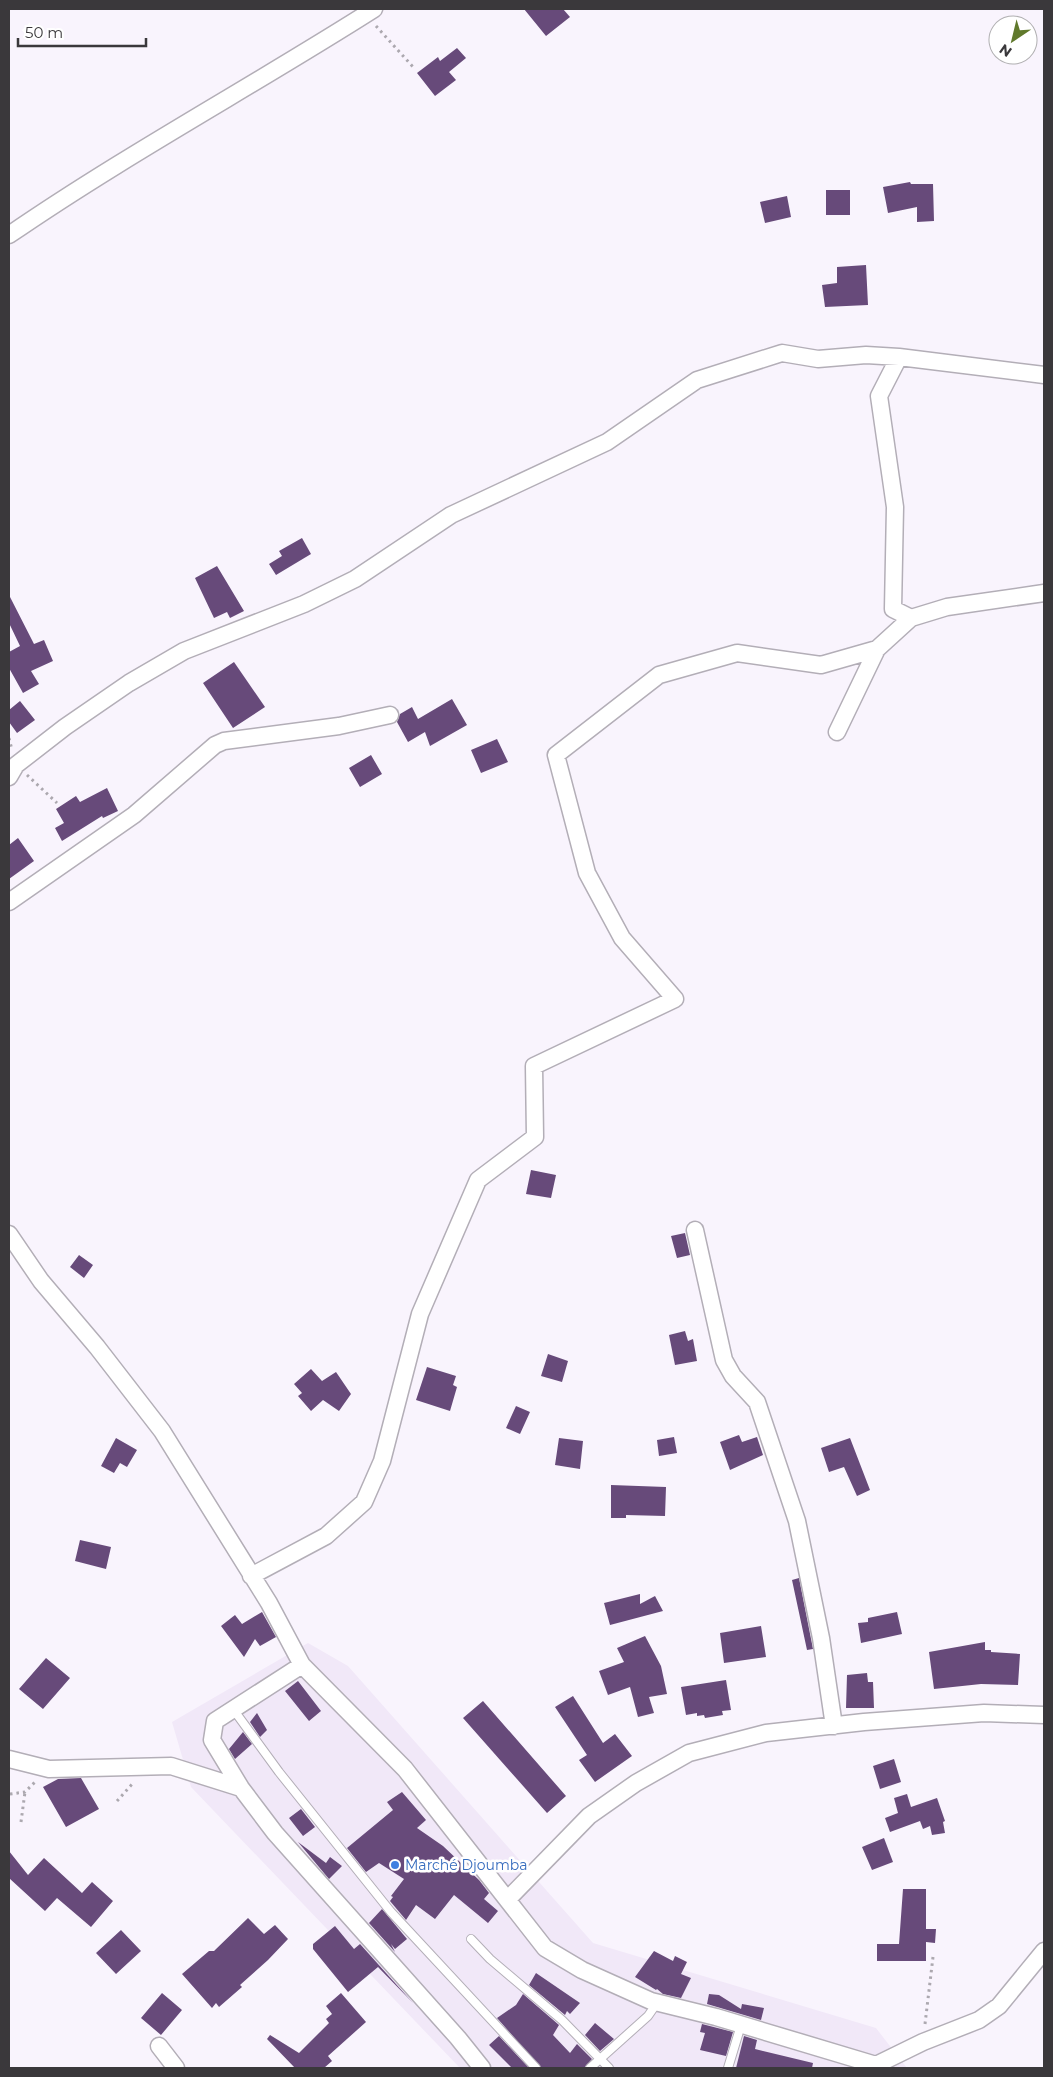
<svg xmlns="http://www.w3.org/2000/svg" width="1053" height="2077" font-family="Montserrat,sans-serif">
<style>
.built{fill:#f1e8f8}
.building{fill:#674a7a}
.lines{fill:none;stroke-linecap:round;stroke-linejoin:round}
.lane-casing{stroke:#b3aeb7;stroke-width:10}
.street-casing{stroke:#b3aeb7;stroke-width:19}
.path{stroke:#aca8af;stroke-width:3;stroke-dasharray:2.5 4;stroke-linecap:butt}
.lane{stroke:#fff;stroke-width:8}
.street{stroke:#fff;stroke-width:16}
.shop-dot{fill:#3f7fe0;stroke:#fff;stroke-width:2}
.labels{text-anchor:middle;dominant-baseline:central;stroke-width:5;stroke-linejoin:round;paint-order:stroke}
.shop-label{font-size:14px;fill:#366cbe;stroke:#fff;text-anchor:start}
</style>
<rect width="100%" height="100%" fill="#f9f4fd"/>
<path class="built" d="M308,1643L348,1666L593,1943L876,2028L907,2068H460L191,1787L172,1722Z"/>
<path class="building" d="M524,9H563L570,17L546,36Z
M457,48L466,58L449,72L456,80L435,96L417,73L438,57L440,61Z
M910,182L911,184H933L934,221L917,222V207L888,213L883,187Z
M826,190H850V215H826Z
M787,196L791,217L765,223L760,202Z
M866,265L868,305L825,307L822,285L837,283V267Z
M302,538L311,554L276,575L269,564L282,556L279,551Z
M217,566L244,611L230,618L227,612L214,618L195,578Z
M9,595L34,644L44,640L53,661L31,671L39,684L23,693L9,668V652L20,646L9,623Z
M234,662L265,707L233,728L203,683Z
M452,699L467,725L430,746L425,732L408,742L397,722L400,714L412,707L418,719Z
M20,701L35,720L17,733L9,722V710Z
M497,739L508,762L481,773L471,750Z
M371,755L382,774L360,787L349,768Z
M107,788L118,811L103,818L102,816L62,841L55,828L64,823L56,809L76,796L80,802Z
M18,838L34,861L9,879V845Z
M531,1170L556,1175L551,1198L526,1194Z
M685,1233L690,1255L677,1258L671,1236Z
M79,1255L93,1265L84,1278L70,1267Z
M685,1331L688,1341L693,1339L697,1361L675,1365L669,1335Z
M548,1354L568,1361L562,1382L541,1376Z
M427,1367L456,1376L453,1385L457,1387L450,1411L416,1400Z
M311,1369L322,1381L336,1372L351,1394L339,1411L323,1400L311,1411L298,1396L302,1393L294,1384Z
M516,1406L530,1412L520,1434L506,1428Z
M739,1435L742,1442L757,1437L763,1455L730,1470L720,1442Z
M674,1437L677,1453L659,1456L657,1440Z
M116,1438L137,1450L127,1467L120,1463L114,1473L101,1466Z
M559,1438L583,1441L580,1469L555,1465Z
M850,1438L870,1490L857,1496L844,1467L829,1472L821,1448Z
M611,1485L666,1487L665,1516L626,1515V1518H611Z
M80,1540L111,1547L106,1569L75,1561Z
M799,1578L813,1649L807,1650L792,1580Z
M640,1594V1604L655,1596L663,1611L610,1625L604,1603Z
M262,1612L276,1637L260,1646L255,1639L244,1657L221,1626L235,1615L242,1624Z
M897,1612L902,1634L861,1643L858,1623L868,1622V1618Z
M761,1626L766,1657L724,1663L720,1633Z
M645,1636L661,1666L667,1694L649,1697L654,1713L638,1717L630,1687L608,1695L599,1671L624,1662L617,1648Z
M985,1642V1650H991V1652L1020,1654L1018,1685L981,1684L934,1689L929,1652Z
M46,1658L70,1678L43,1709L19,1689Z
M867,1673L868,1682H873L874,1708H846L847,1675Z
M726,1680L731,1710L722,1711L723,1715L705,1718L704,1715L697,1716V1713L686,1715L681,1687Z
M298,1681L321,1711L309,1721L285,1691Z
M573,1696L603,1743L615,1734L632,1756L595,1782L579,1760L587,1755L555,1707Z
M483,1701L566,1796L547,1813L463,1718Z
M257,1713L267,1730L260,1737L250,1722Z
M243,1732L252,1744L235,1759L229,1749Z
M894,1759L901,1782L880,1789L873,1766Z
M81,1778L99,1809L66,1827L43,1787L58,1779Z
M402,1792L426,1820L417,1828L443,1846L479,1880L489,1893L484,1899L498,1911L488,1923L454,1895L435,1919L416,1905L406,1920L390,1901L393,1897L391,1896L404,1879L379,1863L366,1872L347,1848L393,1810L387,1802Z
M907,1794L911,1807L937,1798L945,1821L943,1822L945,1833L932,1835L930,1826L923,1829L920,1821L890,1832L885,1818L898,1813L894,1798Z
M301,1809L315,1827L303,1836L289,1818Z
M884,1838L893,1862L872,1870L862,1847Z
M298,1842L326,1863L330,1857L342,1866L329,1879Z
M9,1851L28,1875L44,1858L82,1893L92,1882L113,1901L91,1927L57,1898L45,1911L9,1878Z
M903,1889H926V1929H936L935,1943L926,1942V1961H877V1944H899Z
M382,1909L407,1939L395,1949L391,1944L395,1952L369,1923Z
M248,1918L264,1934L275,1925L288,1939L268,1960L240,1985L242,1987L219,2007L216,2003L212,2008L182,1974L209,1951H214Z
M335,1926L354,1949L360,1944L413,2003L378,1967L348,1992L313,1949V1944Z
M121,1930L141,1951L116,1974L96,1953Z
M654,1951L673,1961L675,1956L687,1962L681,1974L691,1978L681,1998L663,1994L657,1989L656,1990L635,1977Z
M536,1973L580,2003L570,2014L567,2011L565,2015L529,1985Z
M162,1993L182,2010L161,2035L141,2018Z
M341,1993L366,2022L328,2056L332,2061L324,2068H295L267,2039L270,2035L299,2053L329,2023L326,2019L332,2014L326,2006Z
M523,1994L559,2025L553,2035L570,2053L577,2044L592,2059L584,2068H541L497,2018L516,2005Z
M709,1994L719,1995L741,2009L742,2004L764,2008L761,2020L707,2004Z
M595,2023L614,2039L600,2051L585,2035Z
M702,2024L733,2032L726,2056L700,2050L705,2033L700,2032Z
M499,2036L529,2068H512L489,2045Z
M744,2036L757,2040L755,2049L813,2063L812,2068H736Z"/>
<g class="lines">
<defs>
<path id="lane" d="M233,1709L279,1772L391,1912L536,2068
M471,1939L490,1959L562,2020L609,2068
M590,2068L648,2016L657,2003
M728,2068L741,2025"/>
<path id="street" d="M9,235C127,154 253,86 374,9
M899,357L879,396L895,507L893,609L911,618
M837,732L877,649L911,618L947,607L1044,593
M9,777L16,765L65,727L129,683L184,651L304,604L355,579L451,515L607,442L697,380L782,353L818,359L866,355L899,357L1044,375
M9,902L134,815L215,745L224,741L339,726L390,715
M695,1230L724,1360L733,1376L757,1402L797,1521L821,1638L834,1726
M9,1234L41,1281L97,1347L162,1431L269,1603L302,1665L405,1769L545,1948L582,1970L651,2001L716,2017L876,2065L923,2042L979,2020L999,2006L1044,1951
M251,1576L326,1536L364,1502L382,1461L420,1314L478,1180L535,1137L534,1066L675,999L622,938L587,873L556,755L659,675L737,653L821,665L877,649
M302,1665L215,1721L212,1740L241,1788L275,1833L458,2038L482,2068
M9,1759L49,1769L171,1766L241,1788
M508,1899L589,1816L636,1783L689,1753L766,1733L864,1722L984,1713L1044,1715
M159,2046L176,2068"/>
</defs>
<use href="#lane" class="lane-casing"/>
<use href="#street" class="street-casing"/>
<path class="path" d="M376,26L414,68
M9,738L12,750
M27,775L57,803
M10,1794L25,1792L36,1781
M117,1801L134,1782
M21,1822L25,1792
M925,2024L933,1957"/>
<use href="#lane" class="lane"/>
<use href="#street" class="street"/>
</g>
<circle class="shop-dot" cx="395" cy="1865" r="5"/>
<g class="labels">
<g class="shop-label">
<text x="405" y="1865">Marché Djoumba</text>
</g>
</g>
<rect width="1053" height="2077" fill="none" stroke="#3a383b" stroke-width="20"/>
<g transform="translate(1013 40) rotate(215)"><circle r="24" fill="#ffffff" stroke="#b0afb1"/>
<path d="M0-4L9 19L0 12L-9 19Z" fill="#60792c"/>
<text y="-8" font-size="14" font-weight="bold" text-anchor="middle" fill="#3a383b">N</text>
</g>
<path d="M18 38v8h128v-8" fill="none" stroke="#3a383b" stroke-width="2.5"/>
<text x="25" y="38" font-size="15" fill="#3a383b" stroke="#ffffff" stroke-width="4" paint-order="stroke">50 m</text>
</svg>
